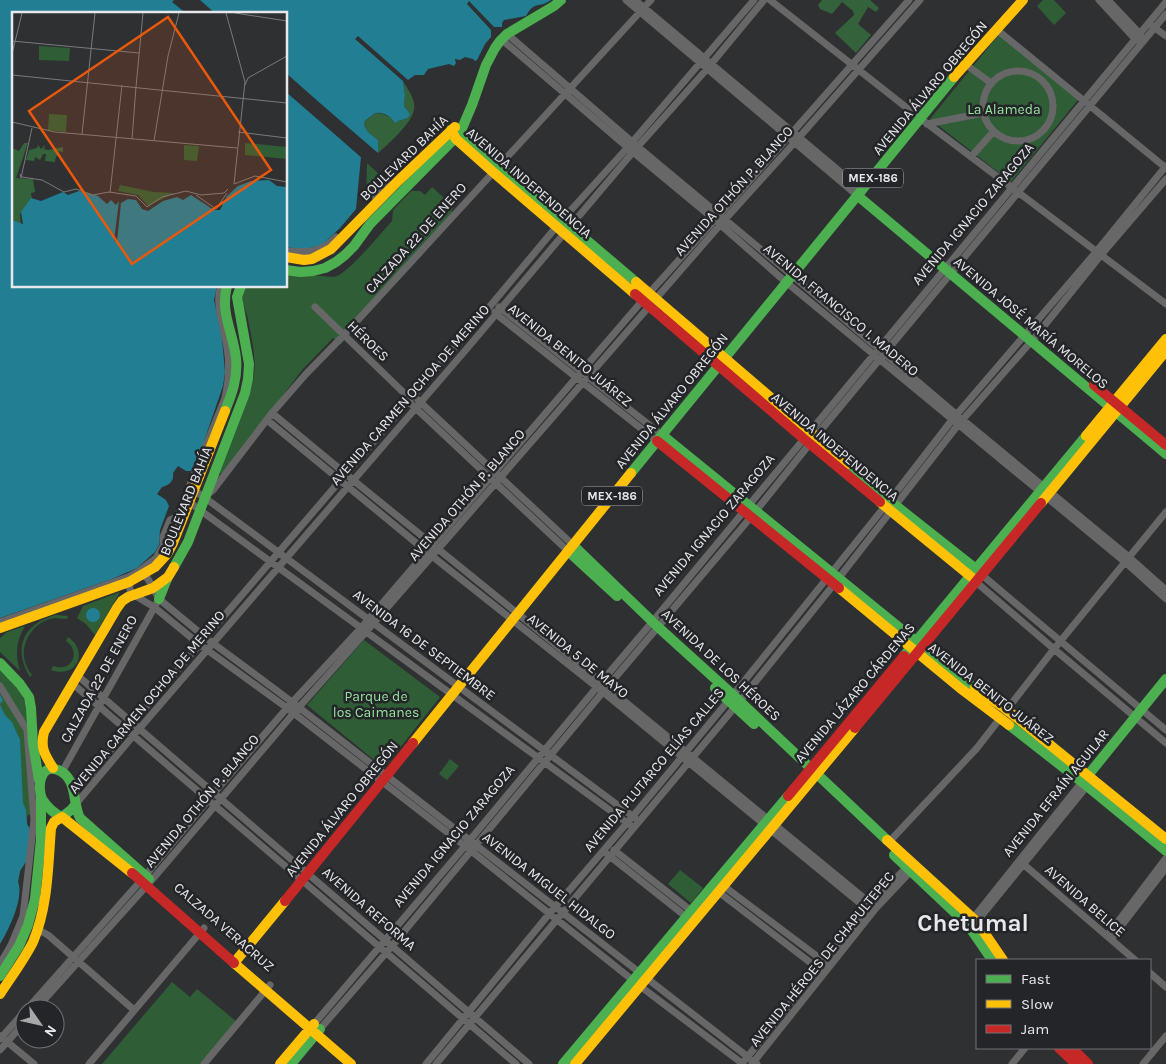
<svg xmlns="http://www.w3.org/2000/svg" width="1166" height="1064" font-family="Karla,sans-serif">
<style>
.green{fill:#2f5e36}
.forest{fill:#34633b}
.water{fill:#227e93}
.pier{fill:#2f3032}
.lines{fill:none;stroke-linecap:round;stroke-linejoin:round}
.street{stroke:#676768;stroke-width:7}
.fast{stroke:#4caf50;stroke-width:10}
.slow{stroke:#ffc107;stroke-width:10}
.jam{stroke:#c62828;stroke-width:10}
.labels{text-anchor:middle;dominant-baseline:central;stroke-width:5;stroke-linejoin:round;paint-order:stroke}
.shield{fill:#242529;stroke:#acaeb1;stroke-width:1}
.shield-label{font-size:12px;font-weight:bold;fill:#e7e8eb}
.street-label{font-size:14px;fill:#e7e8eb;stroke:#242529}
.park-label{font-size:14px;fill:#96e59e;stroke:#242529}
.town-label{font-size:24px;font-weight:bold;fill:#e7e8eb;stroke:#242529}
.inset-river{fill:none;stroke:#227e93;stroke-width:2.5}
.inset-road{fill:none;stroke:#797a7c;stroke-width:1}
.view{fill:#e8590c;fill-opacity:0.15;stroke:#e8590c;stroke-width:2.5}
.inset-edge{fill:none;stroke:#e7e8eb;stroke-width:2.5}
</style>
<rect width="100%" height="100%" fill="#2f3032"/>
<path class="green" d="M1043,0H1054L1066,13L1054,25L1037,6Z
M1000,33L1082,95L1011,182L930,119Z
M367,163L386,181L366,203Z
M432,187L454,207L451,211L457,216L341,344L333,338L302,370L224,473H219L218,471L252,385C258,364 252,340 248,319C245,306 238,300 246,286H286V273L334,277C347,275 381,233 392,221L393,210L411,191H420L425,195Z
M120,592L95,635L86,624L77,618L83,606Z
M56,615L68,616L67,619C63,619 59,618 55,618C36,620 22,639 24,657C25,664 28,670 32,675L30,677C12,648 24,623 56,615Z
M25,626C16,641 15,655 20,671L0,652V638L7,632Z
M68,637C90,652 76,679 51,670L53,666C71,673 82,652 66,641Z
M364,640L440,697L384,768L307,705Z
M0,667C14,683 23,692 29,714L33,813L27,816V824L31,831L27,860L20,871L18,882C24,898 9,929 0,944Z
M450,759L459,766L447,780L439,774Z
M680,870L703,888L691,903L668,884Z
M172,982L190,997L197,989L237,1022L201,1064H102Z"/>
<path class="forest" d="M822,0H871V1L879,8L876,12L868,7L858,24L871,35L856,53L835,33L854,15L853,11L842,2L832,14L820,9L818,5Z
M403,81C407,88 413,96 414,103C418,119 389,143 378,153V140C372,134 365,133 364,122L374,114L378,113L383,114L398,121L408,118L410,114L404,106L405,95Z"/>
<path class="water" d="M0,0H174L172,2L187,14H14V286H217L214,300L222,338L225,372L223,386L203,444L191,471H186L178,466L173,473C174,481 170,485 162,487L157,494L166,500L169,506L160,530L159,545L155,552L137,568L112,579L0,618Z
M200,0H551C538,9 535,0 526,16L504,20L502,23V27H494L469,1L467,4L491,30V37L485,44L477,60L475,61L473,59L465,57L460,60L455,59V60L456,63L454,66L449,64L428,69L424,75H415L408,80L358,36L355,39L403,81L405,95L404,106L410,114L408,118L398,121L395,123C392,117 381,110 374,114C371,116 367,119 364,122C365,133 372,134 378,140V153L286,74V14H216Z
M286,92L361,157L356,209L340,228L324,243L318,246L302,250L286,247Z
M86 615a7 7 0 1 1 14 0a7 7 0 1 1-14 0Z
M0,695L3,700L0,704L1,707L5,715L12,722L20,740L23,803L26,810L27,824L31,831L27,860L20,871L18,882C24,898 9,929 0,944Z"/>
<path class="pier" d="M286,73L378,155L286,77Z
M286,89L362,155L363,159L286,90Z"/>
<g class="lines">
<path class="street" d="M626,0L858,196
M635,0L863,191
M770,0L921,119L1166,304
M1099,0L1135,39L1139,40
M1108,0L1140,34L1141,36
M1152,26L1166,36
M996,29L1166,168
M507,34L638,147L800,282L957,415L1129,557L1166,590
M501,39L633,152L715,220L780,277L1125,562L1166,599
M965,64L991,83
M983 106a35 35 0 1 1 70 0a35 35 0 1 1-70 0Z
M927,124L983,113
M971,157L993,132
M375,197L388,184
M286,251C308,252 320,254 336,237
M315,307L404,393
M499,307L662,435
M495,312L496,314L657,441
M418,400L573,545
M408,401L568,551
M272,413L353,480L517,613L876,908
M267,420L432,556L603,692L872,913
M193,490L204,497L635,818
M207,495L213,490L272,413L306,374L344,335L423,249L651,0
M189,502L630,825
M143,575L148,579L159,599L206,638L292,702L757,1064
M982,575L1166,730
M129,582L130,590L134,595L154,607L199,644L287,708L465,846L640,986L743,1064
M976,582L1054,649L1166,743
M0,622L128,577L139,571L156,558L163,546V537L170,520L177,517L225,398C229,380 230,365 227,348C225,330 214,303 221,286
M78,676L529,1064
M73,684L516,1064
M0,686L27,730L34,820L23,916L11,945L0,964
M62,772L159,599
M70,782H78L89,777L132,723L491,305L562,220L628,147L754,0
M75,805L133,736L464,352L633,152L707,69L764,0
M889,842L977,748L1054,649L1166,512
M614,850L694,913
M607,854L689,919
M1022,863L1135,960
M721,884L826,963
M716,890L820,970
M971,921L1082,782
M974,925L1087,786
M37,929L48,935L134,1010
M1107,936L1166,858
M1111,939L1166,868
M1150,973L1166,987
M27,1009L145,876L214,793L287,708L361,628L642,301L715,220L909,0
M36,1009L151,881L293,714L366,632L720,225L795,142L920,0
M314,1024L465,846L597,687L653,621L1166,2
M320,1029L392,946L603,692L751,517L816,436L1166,14
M0,1036L34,1064
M0,1039L25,1011
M0,1050L25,1022
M745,1060L871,903L907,867
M89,1064L204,928
M204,1064L270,985
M426,1064L549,914L633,816L733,695L890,500L952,420L1096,252L1166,166
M436,1064L740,701L831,588L958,425L1036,336L1101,255L1166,179
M752,1064L876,908L911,871
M1012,1064L1025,1048
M1143,1064L1166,1036"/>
<path class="fast" d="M451,130L460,133L636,282
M858,196L1166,454
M286,270L300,272L313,271L325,268L336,262L345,255L354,246L370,224L460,133L472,105L486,65L495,48L500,41L507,34L554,6L561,0
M225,411C232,394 238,378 236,358C233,332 220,313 227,286
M662,435L965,681L975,688
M848,464L895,505L981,573
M631,473L954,77
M573,545L658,627L733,695L887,840
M568,551L617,596
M174,567L188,542L245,393L248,379L249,364L237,297L241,286
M159,599L167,579
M904,656L1086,436
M0,663L20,684L29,697L31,708L33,743L39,780
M715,688L754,724
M1009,725L1082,782L1166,851
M1085,779L1166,679
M75,805L71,810L62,817C53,813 47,807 42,799C37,787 40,763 58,770C78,778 72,803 80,818L149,879
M894,855L968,925L992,960
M0,976L19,946L28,925L35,899L41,839V796
M291,1064L320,1029
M563,1064L788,796"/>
<path class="slow" d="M954,77L1023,0
M451,130L456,139L493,172L635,294
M286,257L304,260L312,259L331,249L398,181L455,127
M636,282L848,464
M1086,436L1166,339
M880,502L975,580
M1041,503L1166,351
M839,588L960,688L1009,725
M0,628L129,582L155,567L167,554L173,543L225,411
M975,688L1007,710L1166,839
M413,743L631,473
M53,768C45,755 40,748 44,732L117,608L122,601L128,597L153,588L168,577L174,567
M887,840L977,922L1003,960
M285,901L234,963L351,1064
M0,994C11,977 24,960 33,942C48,907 48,866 51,828L54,822L62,817L132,873
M280,1064L314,1024
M575,1064L855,728"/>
<path class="jam" d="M635,294L804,439L880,502
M1094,385L1166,445
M657,441L839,588
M855,728L1041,503
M788,796L904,656
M132,873L234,963
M285,901L413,743
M1059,1048L1076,1064
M1072,1048L1088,1064"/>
</g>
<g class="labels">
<g class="shield">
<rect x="843" y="168.5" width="60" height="19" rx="4"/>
<rect x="582" y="486.5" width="60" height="19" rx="4"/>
</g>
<g class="shield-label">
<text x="873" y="178">MEX-186</text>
<text x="612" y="496">MEX-186</text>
</g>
<g class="street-label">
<text transform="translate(930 88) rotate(-50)">AVENIDA ÁLVARO OBREGÓN</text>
<text transform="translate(404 158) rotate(-44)">BOULEVARD BAHÍA</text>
<text transform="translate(529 183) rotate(41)">AVENIDA INDEPENDENCIA</text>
<text transform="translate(734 191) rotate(-48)">AVENIDA OTHÓN P. BLANCO</text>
<text transform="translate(973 214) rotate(-50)">AVENIDA IGNACIO ZARAGOZA</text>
<text transform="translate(416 238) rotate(-48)">CALZADA 22 DE ENERO</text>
<text transform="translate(841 310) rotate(40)">AVENIDA FRANCISCO I. MADERO</text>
<text transform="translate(1031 323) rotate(40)">AVENIDA JOSÉ MARÍA MORELOS</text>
<text transform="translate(368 341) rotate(44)">HÉROES</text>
<text transform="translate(570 355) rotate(39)">AVENIDA BENITO JUÁREZ</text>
<text transform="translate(410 395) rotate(-49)">AVENIDA CARMEN OCHOA DE MERINO</text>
<text transform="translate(672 401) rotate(-51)">AVENIDA ÁLVARO OBREGÓN</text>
<text transform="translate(835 447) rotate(40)">AVENIDA INDEPENDENCIA</text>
<text transform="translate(467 495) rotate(-49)">AVENIDA OTHÓN P. BLANCO</text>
<text transform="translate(186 501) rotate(-68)">BOULEVARD BAHÍA</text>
<text transform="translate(714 525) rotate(-50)">AVENIDA IGNACIO ZARAGOZA</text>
<text transform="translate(424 645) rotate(37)">AVENIDA 16 DE SEPTIEMBRE</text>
<text transform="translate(578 656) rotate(39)">AVENIDA 5 DE MAYO</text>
<text transform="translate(721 665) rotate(43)">AVENIDA DE LOS HÉROES</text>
<text transform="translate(99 679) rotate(-61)">CALZADA 22 DE ENERO</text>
<text transform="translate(855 693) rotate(-50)">AVENIDA LÁZARO CÁRDENAS</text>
<text transform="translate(991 693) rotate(38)">AVENIDA BENITO JUÁREZ</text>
<text transform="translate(147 702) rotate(-50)">AVENIDA CARMEN OCHOA DE MERINO</text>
<text transform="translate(654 770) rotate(-50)">AVENIDA PLUTARCO ELÍAS CALLES</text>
<text transform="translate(1056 793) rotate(-51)">AVENIDA EFRAÍN AGUILAR</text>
<text transform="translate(202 801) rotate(-50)">AVENIDA OTHÓN P. BLANCO</text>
<text transform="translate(342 809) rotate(-51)">AVENIDA ÁLVARO OBREGÓN</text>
<text transform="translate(454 836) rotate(-50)">AVENIDA IGNACIO ZARAGOZA</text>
<text transform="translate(549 886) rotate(38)">AVENIDA MIGUEL HIDALGO</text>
<text transform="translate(1085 901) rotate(41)">AVENIDA BELICE</text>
<text transform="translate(369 909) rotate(41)">AVENIDA REFORMA</text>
<text transform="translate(224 927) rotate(41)">CALZADA VERACRUZ</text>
<text transform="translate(822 959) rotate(-51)">AVENIDA HÉROES DE CHAPULTEPEC</text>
</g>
<g class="park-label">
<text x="1004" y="109">La Alameda</text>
<text x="376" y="696">Parque de<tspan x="376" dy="16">los Caimanes</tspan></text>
</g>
<g class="town-label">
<text x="973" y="923">Chetumal</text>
</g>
</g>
<g transform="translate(12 12)">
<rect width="275" height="275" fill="#2f3032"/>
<path d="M27,34L58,36L57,49L27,48ZM37,102L55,103L54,120L36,118ZM233,131L275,135V147L233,143ZM172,133L187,134L185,149L172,148ZM108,173L142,180L162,181L136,194L126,183L106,179Z" fill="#2f5e36"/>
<path d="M12,131H16L4,166L21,167L23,180L19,181L20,187L8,202L9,213L0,208V136L7,139ZM26,133L29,137L33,133L32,137L36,138L51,135V140L46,139L49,144H44L43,150L33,149L34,142H31L28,148L23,145L22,149L14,148L17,138L25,136Z" fill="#34633b"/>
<path d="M257,168L265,174L275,175V274H0V208L11,212L9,200L19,186L29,189L51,180L56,183L67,179L86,184L95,192L99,188L104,193L107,189L102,229H105L109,191L116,187L124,188L130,197L136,199L151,189L165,185L171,188L179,183L202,198H208L215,184L226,174L239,169Z" fill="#227e93"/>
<path class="inset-river" d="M102,229L104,248L141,274"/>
<path class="inset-road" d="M214,1L233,70L222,172L243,164L275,170M223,1L275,9M0,29L127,41M0,42L10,1M0,63L275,91M233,73L236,66L275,44M124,75L131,1M0,110L43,120L225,136M226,120L275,126M70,122L83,1M120,127L124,75M142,129L156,44L167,1M8,162L9,166L20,116M10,165L30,168L52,180L64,177L81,183L97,180L124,184L135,195L150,185L174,179L189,183L212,181L216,177M98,181L110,73M184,183L204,197L215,181"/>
<path class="view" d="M156,5L259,158L120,252L17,99Z"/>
<rect width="275" height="275" class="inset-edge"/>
</g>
<rect x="976" y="959" width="175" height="90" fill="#242529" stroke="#727377"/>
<rect x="986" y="975" width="25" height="8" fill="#4caf50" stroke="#727377"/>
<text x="1021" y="984" font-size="15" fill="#e7e8eb">Fast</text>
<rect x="986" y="1000" width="25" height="8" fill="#ffc107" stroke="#727377"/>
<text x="1021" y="1009" font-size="15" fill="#e7e8eb">Slow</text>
<rect x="986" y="1025" width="25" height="8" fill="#c62828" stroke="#727377"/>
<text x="1021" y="1034" font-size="15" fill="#e7e8eb">Jam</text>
<g transform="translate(40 1024) rotate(124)"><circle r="24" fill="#242529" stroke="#727377"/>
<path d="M0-4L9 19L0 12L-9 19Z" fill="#a7a8aa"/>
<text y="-8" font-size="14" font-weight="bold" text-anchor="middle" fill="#e7e8eb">N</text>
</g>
</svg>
